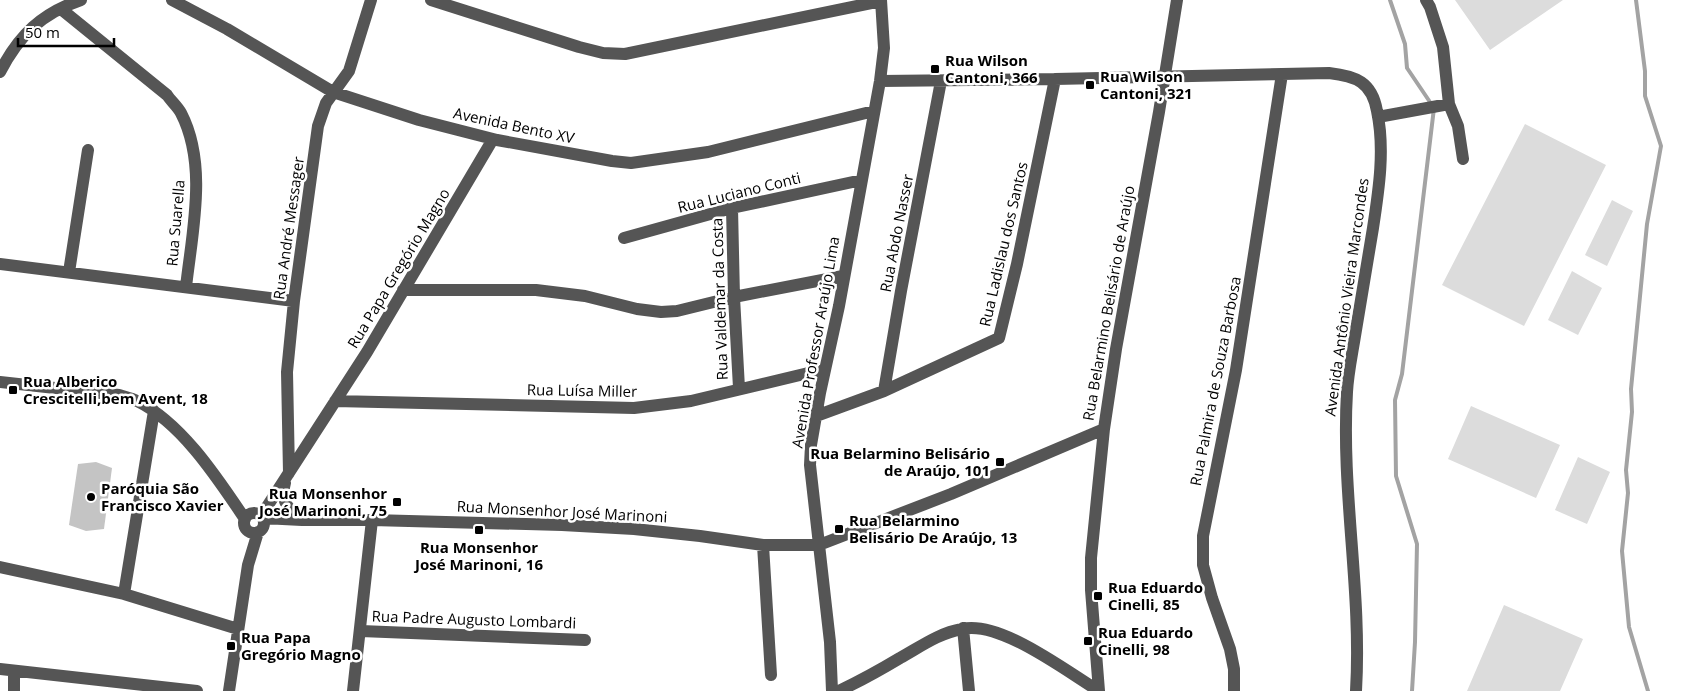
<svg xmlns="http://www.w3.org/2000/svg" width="1707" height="691" font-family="'Open Sans',sans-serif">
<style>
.green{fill:#dcdcdc}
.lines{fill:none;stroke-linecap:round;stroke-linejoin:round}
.stream{stroke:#a3a3a3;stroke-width:4}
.building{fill:#c4c4c4}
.minor{stroke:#555;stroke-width:12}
.poi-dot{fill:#000;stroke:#fff;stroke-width:2}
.labels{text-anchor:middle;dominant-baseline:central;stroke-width:5;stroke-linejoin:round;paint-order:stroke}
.poi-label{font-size:15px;font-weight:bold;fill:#000;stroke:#fff;text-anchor:start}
.street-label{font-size:15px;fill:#000;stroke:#fff}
</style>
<rect width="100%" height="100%" fill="#fff"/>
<path class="green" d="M1455,0H1563L1490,50Z
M1525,124L1606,165L1524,326L1442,285Z
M1612,200L1633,211L1607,266L1585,255Z
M1572,271L1602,288L1578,335L1548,320Z
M1471,406L1560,445L1536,498L1448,459Z
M1578,457L1610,472L1587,524L1555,510Z
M1504,605L1583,639L1560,691H1467Z"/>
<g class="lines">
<path class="stream" d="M1390,0L1405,44L1407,68L1434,108L1402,374L1395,400L1396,476L1417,544L1415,642L1412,691
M1636,0L1645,71V96L1661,146L1647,224L1631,389L1632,412L1626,470L1628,493L1622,551L1629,627L1648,691"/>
</g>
<path class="building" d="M96,462L112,468L104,529L86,531L69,525L78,464Z"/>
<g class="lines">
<path class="minor" d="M172,0L227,29L333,92L419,120L497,140L612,161L631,163L708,152L874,111
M431,0L579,47L603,53L625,54L881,1
M1426,0L1430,7L1443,47L1449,104L1458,126L1463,159
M61,9L167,95C171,101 178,107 181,113C208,165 192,232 186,287
M0,72C19,35 42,13 81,0
M880,81L1055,79L1329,73C1356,76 1372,82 1377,111C1385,149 1379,189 1373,228C1367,264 1361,300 1355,336C1352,355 1348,373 1347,392C1341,492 1362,591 1356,691
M1378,117L1449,104
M732,208L734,297L739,388
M624,238L732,208L862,180
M0,264L294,301
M69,272L88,150
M403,290H536L585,296L637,309L661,312L677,311L734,297L843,276
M0,382L119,395C125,397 131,398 137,401C182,423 218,479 245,519
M884,391L901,291L941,81
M335,401L634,408L691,401L825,369
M816,416L884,391L999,338L1017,264L1055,79
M289,473L287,372L294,301L318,126L326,103L349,71L371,0
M285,483C280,501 288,509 302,520
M244 523a10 10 0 1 1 20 0a10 10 0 1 1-20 0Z
M261,516L367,352L493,139
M263,518L302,520H372L562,525L634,529L700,536L763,545H819L951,494L1104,429
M763,545L771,675
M0,567L124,594L238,629
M124,594L154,411
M963,628L969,691
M361,631L585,640
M0,669L197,691
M14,691V671
M229,691L248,565L258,532
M353,691L372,520
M832,691L830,642L810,465L811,445L820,393L839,306L880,81L884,48L881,0
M839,691C860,681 880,670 900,658C920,647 939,633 962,629C1000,620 1066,671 1099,691
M1099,691L1091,590V558L1104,429L1116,349L1159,112L1177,0
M1234,691V669L1230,649L1212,598L1203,565V536L1236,370L1282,74"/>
</g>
<g class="poi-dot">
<rect x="930" y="64" width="10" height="10" rx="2.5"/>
<rect x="1085" y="80" width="10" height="10" rx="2.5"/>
<rect x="8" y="385" width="10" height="10" rx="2.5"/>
<rect x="995" y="457" width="10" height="10" rx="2.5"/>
<circle cx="91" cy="497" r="5"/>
<rect x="392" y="497" width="10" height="10" rx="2.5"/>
<rect x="834" y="524" width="10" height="10" rx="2.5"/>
<rect x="474" y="525" width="10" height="10" rx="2.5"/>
<rect x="1093" y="591" width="10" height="10" rx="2.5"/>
<rect x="1083" y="636" width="10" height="10" rx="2.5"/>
<rect x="226" y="641" width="10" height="10" rx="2.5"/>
</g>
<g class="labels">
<g class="poi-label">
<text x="945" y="60">Rua Wilson<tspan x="945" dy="17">Cantoni, 366</tspan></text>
<text x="1100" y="76">Rua Wilson<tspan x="1100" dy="17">Cantoni, 321</tspan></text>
<text x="23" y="381">Rua Alberico<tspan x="23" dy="17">Crescitelli,bem Avent, 18</tspan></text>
<text x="990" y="453" text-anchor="end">Rua Belarmino Belisário<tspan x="990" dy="17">de Araújo, 101</tspan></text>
<text x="101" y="488">Paróquia São<tspan x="101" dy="17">Francisco Xavier</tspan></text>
<text x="387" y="493" text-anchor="end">Rua Monsenhor<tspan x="387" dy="17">José Marinoni, 75</tspan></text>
<text x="849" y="520">Rua Belarmino<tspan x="849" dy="17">Belisário De Araújo, 13</tspan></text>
<text x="479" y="547" text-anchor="middle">Rua Monsenhor<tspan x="479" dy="17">José Marinoni, 16</tspan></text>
<text x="1108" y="587">Rua Eduardo<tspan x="1108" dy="17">Cinelli, 85</tspan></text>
<text x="1098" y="632">Rua Eduardo<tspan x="1098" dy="17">Cinelli, 98</tspan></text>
<text x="241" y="637">Rua Papa<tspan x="241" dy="17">Gregório Magno</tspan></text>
</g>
<g class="street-label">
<text transform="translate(514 125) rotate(12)">Avenida Bento XV</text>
<text transform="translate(739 192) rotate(-14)">Rua Luciano Conti</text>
<text transform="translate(175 223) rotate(-85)">Rua Suarella</text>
<text transform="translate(288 228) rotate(-82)">Rua André Messager</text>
<text transform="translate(896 233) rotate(-79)">Rua Abdo Nasser</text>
<text transform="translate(1003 244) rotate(-77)">Rua Ladislau dos Santos</text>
<text transform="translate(398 268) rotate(-59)">Rua Papa Gregório Magno</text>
<text transform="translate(1346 297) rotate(-82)">Avenida Antônio Vieira Marcondes</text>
<text transform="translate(719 299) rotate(-92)">Rua Valdemar da Costa</text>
<text transform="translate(1108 303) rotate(-80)">Rua Belarmino Belisário de Araújo</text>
<text transform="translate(815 342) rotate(-80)">Avenida Professor Araújo Lima</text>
<text transform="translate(1215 381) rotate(-79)">Rua Palmira de Souza Barbosa</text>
<text transform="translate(582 390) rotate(1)">Rua Luísa Miller</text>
<text transform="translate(562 511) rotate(3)">Rua Monsenhor José Marinoni</text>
<text transform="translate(474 619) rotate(2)">Rua Padre Augusto Lombardi</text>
</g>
</g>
<path d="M18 38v8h96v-8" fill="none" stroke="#000000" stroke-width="2.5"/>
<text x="25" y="38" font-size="15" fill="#000000" stroke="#ffffff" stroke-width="4" paint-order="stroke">50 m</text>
</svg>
